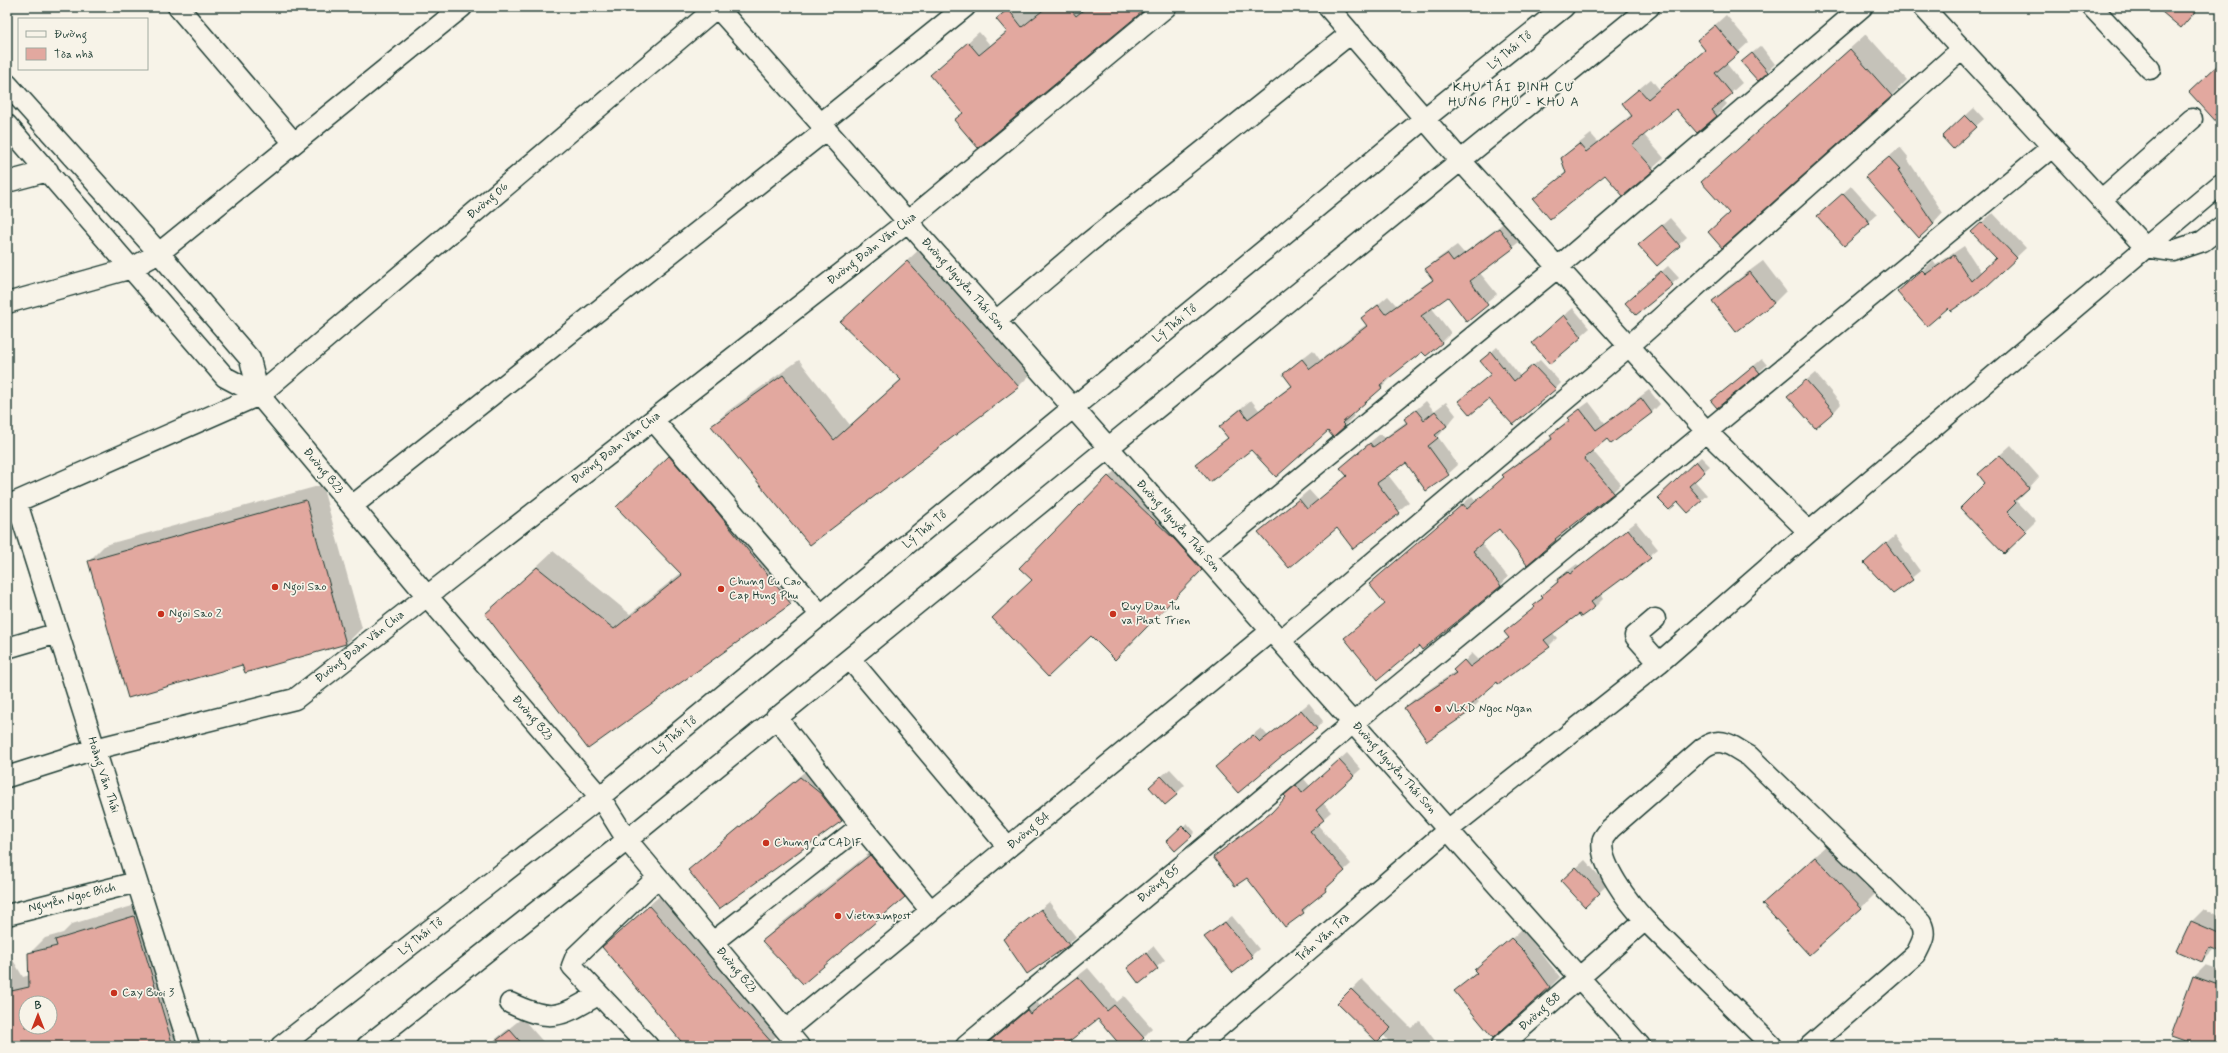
<svg xmlns="http://www.w3.org/2000/svg" width="2228" height="1053" font-family="Mynerve,sans-serif">
<style>
.shadow{fill:#0003;fill-rule:evenodd}
.building{fill:#e2a89f;stroke:#1f3d34;fill-rule:evenodd}
.lines{fill:none;stroke-linecap:round;stroke-linejoin:round}
.minor-casing{stroke:#1f3d34;stroke-width:23}
.minor{stroke:#f7f3e8;stroke-width:20}
.poi-dot{fill:#c8321e;stroke:#f7f3e8;stroke-width:1.5}
.labels{text-anchor:middle;dominant-baseline:central;stroke-width:3.5;stroke-linejoin:round;paint-order:stroke}
.street-label{font-size:12px;fill:#1f3d34;stroke:#f7f3e8}
.poi-label{font-size:12px;fill:#1f3d34;stroke:#f7f3e8;text-anchor:start}
.neighbourhood-label{font-size:13px;letter-spacing:1px;fill:#1f3d34;stroke:#f7f3e8}
</style>
<rect width="100%" height="100%" fill="#f7f3e8"/>
<filter id="ink" filterUnits="userSpaceOnUse"><feTurbulence type="fractalNoise" baseFrequency=".025" numOctaves="2"/><feDisplacementMap in="SourceGraphic" scale="8" xChannelSelector="R" yChannelSelector="G"/><feConvolveMatrix kernelMatrix="1 2 1 2 8 2 1 2 1" color-interpolation-filters="sRGB"/></filter>
<g filter="url(#ink)">
<path class="shadow" d="M1009,7H1146L955,120L964,112L932,75L979,32L990,45L1007,31L997,19Z
M1726,15L1749,42L1726,63L1742,83L1723,100L1727,104L1717,115L1697,132L1676,107L1643,134L1664,158L1623,195L1606,174L1535,199L1567,171L1562,158L1573,148L1591,134L1598,142L1632,114L1623,104L1634,93L1651,79L1659,89L1706,49L1698,40Z
M1866,34L1907,80L1891,96L1709,232L1730,212L1702,182Z
M1761,46L1775,64L1758,80L1751,54Z
M1974,108L1984,119L1976,126L1951,129Z
M1900,147L1909,158L1908,160L1943,213L1933,224L1866,178Z
M1851,186L1877,215L1869,222L1826,209Z
M1993,213L2026,248L1986,286L1948,306L1898,292L1933,261L1936,265L1964,246L1981,272L1997,257L1982,222Z
M1670,218L1687,237L1657,265L1648,238Z
M1509,219L1524,238L1480,273L1497,294L1467,320L1448,295L1431,307L1451,333L1441,343L1422,350L1390,376L1391,378L1382,387L1351,413L1354,416L1344,426L1196,464L1228,437L1220,427L1230,417L1251,400L1259,410L1292,385L1284,374L1294,365L1313,350L1320,360L1367,324L1362,318L1388,296L1396,305L1433,279L1426,269L1436,260L1457,245L1464,253Z
M923,246L1034,371L1018,387L810,543L712,426L728,411L799,360L850,425L901,379L841,322Z
M1763,261L1786,291L1774,303L1713,301L1725,289Z
M1668,266L1679,278L1636,314L1633,297Z
M1573,308L1590,328L1550,363L1533,343Z
M1497,347L1520,376L1540,360L1561,383L1555,389L1489,398L1492,374L1481,361Z
M1762,359L1767,365L1759,372L1721,393Z
M1815,373L1841,404L1834,412L1796,389Z
M1649,390L1660,404L1651,413L1607,438L1592,450L1621,484L1613,492L1556,540L1499,528L1481,543L1508,577L1500,586L1419,645L1345,638L1386,603L1379,576L1472,496L1476,501L1505,476L1504,475L1512,467L1552,437L1551,436L1578,410L1589,402L1605,423Z
M1426,401L1434,411L1446,402L1456,415L1438,437L1458,465L1448,474L1406,462L1388,475L1409,502L1354,548L1337,527L1260,532L1309,490L1318,500L1347,475L1342,468L1351,458L1380,434L1384,438L1407,421L1405,419Z
M685,441L733,497L806,587L790,603L588,748L486,614L553,551L630,614L681,573L633,492Z
M2011,445L2039,477L2017,501L2036,521L2004,552L1987,483L1979,474Z
M1701,457L1710,466L1694,480L1707,495L1701,500L1688,512L1678,500L1659,498Z
M1124,461L1216,554L1130,643L1033,580L1021,568Z
M322,485L362,628L346,644L243,664L89,561L105,545Z
M1636,522L1658,549L1600,594L1603,599L1595,607L1582,615L1579,612L1552,632L1557,638L1549,646L1497,680L1476,699L1479,702L1471,710L1427,740L1405,708L1413,700L1456,671L1472,653L1479,660L1509,637L1506,632L1536,607L1543,596L1566,572L1577,564L1579,567Z
M1895,536L1920,571L1893,593L1873,555Z
M1309,703L1323,721L1316,729L1224,759L1261,728L1268,736Z
M1347,753L1361,769L1323,803L1331,812L1317,824L1351,864L1331,882L1332,883L1325,890L1309,904L1310,905L1303,912L1214,857L1279,806L1293,788L1304,779L1310,786Z
M816,762L837,778L858,804L842,820L719,908L690,870L706,855Z
M1170,769L1185,785L1177,793L1158,779Z
M1187,823L1195,832L1191,836L1168,841Z
M886,840L920,880L904,896L763,941L779,925Z
M1831,841L1877,892L1861,908L1763,904Z
M1585,860L1607,885L1585,906L1570,874Z
M665,891L787,1026L766,1046H686L603,947Z
M149,901L193,1046H7V950L23,977L30,975L29,954L45,938L63,933L72,924ZM26,1003H50V1027H26Z
M1049,902L1076,937L1068,944L1005,939Z
M2204,909L2221,917V951L2214,949L2202,961L2179,951L2192,921Z
M1232,916L1259,949L1233,971L1205,937Z
M1522,929L1560,977L1550,987L1456,991Z
M1154,946L1165,960L1139,982L1128,968Z
M2206,965L2221,970V1046H2202L2194,977Z
M1088,968L1117,1002L1124,996L1152,1028L1143,1038L1133,1046H1122L1098,1018L1057,1046H997L993,1040L1002,1031L1037,1002L1040,1006Z
M1362,979L1411,1028L1420,1021L1439,1046H1392L1383,1034L1339,1003Z
M522,1018L547,1046H487Z"/>
<path class="building" d="M1047,7H1069L1076,16L1087,7H1148L978,148L954,120L963,113L930,75L968,42L979,55L1007,32L996,19L1008,9L1022,27Z
M2156,7H2199L2181,28Z
M1715,25L1739,53L1715,73L1732,94L1712,110L1717,116L1697,133L1676,109L1632,145L1654,170L1623,196L1605,175L1550,219L1533,199L1566,173L1561,158L1579,144L1586,152L1632,116L1622,103L1639,89L1648,99L1705,50L1697,40Z
M1850,49L1892,96L1722,248L1708,232L1729,213L1701,182Z
M1752,53L1768,72L1758,81L1741,62Z
M2221,62V127L2189,92Z
M1965,115L1977,127L1953,149L1942,137Z
M1889,157L1900,169L1898,171L1934,224L1919,238L1865,177Z
M1843,193L1870,223L1844,246L1817,216Z
M1982,222L2017,258L1986,287L1951,311L1948,308L1927,326L1897,292L1922,270L1926,274L1954,255L1971,281L1996,258L1971,232Z
M1662,225L1680,246L1657,266L1638,245Z
M1499,228L1514,248L1470,281L1488,305L1467,322L1448,297L1421,316L1442,343L1426,356L1422,352L1380,385L1382,388L1342,423L1345,426L1333,437L1328,431L1276,477L1251,450L1210,482L1195,464L1228,438L1219,427L1241,409L1248,419L1292,386L1283,374L1302,359L1310,369L1367,326L1361,318L1378,305L1385,314L1433,280L1425,269L1447,254L1453,262Z
M907,261L1019,387L810,545L711,426L783,375L834,440L901,380L840,322Z
M1661,271L1673,285L1636,315L1625,303Z
M1750,272L1774,303L1736,332L1712,301Z
M1564,315L1582,337L1550,364L1532,343Z
M1491,352L1514,381L1533,365L1556,389L1513,425L1489,399L1470,415L1458,401L1491,374L1480,361Z
M1754,366L1760,373L1717,408L1711,401Z
M1806,380L1834,412L1815,428L1787,396Z
M1641,398L1652,413L1611,444L1607,439L1584,458L1614,493L1555,539L1556,540L1527,565L1499,529L1473,551L1501,586L1422,650L1419,646L1378,680L1344,638L1385,604L1369,584L1463,504L1467,509L1504,477L1502,475L1552,439L1550,435L1570,420L1568,418L1580,409L1596,430Z
M1416,410L1424,420L1435,411L1447,426L1435,435L1438,438L1428,446L1449,475L1426,491L1406,463L1377,483L1400,513L1353,549L1337,528L1289,568L1258,532L1299,499L1307,509L1347,476L1340,468L1370,443L1373,447L1407,423L1404,419Z
M2000,455L2029,488L2014,501L2016,503L2007,512L2027,532L2004,554L1960,508L1985,483L1978,474Z
M669,456L718,513L791,604L588,749L485,614L537,567L614,629L682,575L616,507Z
M1696,461L1705,472L1689,486L1702,501L1688,513L1678,502L1669,510L1657,498Z
M1108,476L1175,540L1202,570L1115,660L1091,636L1048,677L992,618L1032,580L1019,568Z
M306,500L346,644L245,673L242,665L128,698L88,561Z
M1628,529L1651,558L1623,580L1622,579L1591,602L1595,607L1581,617L1579,614L1544,640L1550,647L1498,684L1497,682L1468,707L1471,711L1427,741L1404,708L1456,673L1453,670L1464,660L1470,667L1509,638L1504,632L1535,607L1533,605L1543,598L1541,596L1558,582L1557,580L1568,572L1570,574Z
M1886,543L1913,580L1893,594L1864,563Z
M1301,710L1317,729L1282,756L1238,793L1215,767L1253,735L1260,742Z
M1339,760L1354,776L1316,810L1324,820L1310,831L1345,871L1325,889L1326,891L1302,910L1304,913L1285,927L1247,878L1235,886L1213,857L1271,813L1286,797L1284,795L1296,785L1302,793Z
M1161,776L1178,794L1165,805L1149,787Z
M800,777L821,794L842,821L719,909L688,870Z
M1182,826L1192,836L1175,851L1166,841Z
M870,855L905,897L803,984L762,941Z
M1815,857L1862,908L1809,955L1762,904Z
M1576,867L1600,893L1585,907L1561,881Z
M649,906L775,1046H685L602,947Z
M1041,909L1069,945L1027,974L1003,939Z
M134,916L173,1046H7V992L29,987L28,953L57,946L55,940ZM26,1003H50V1027H26Z
M2191,921L2221,934V952L2209,947L2202,962L2177,951Z
M1225,922L1253,957L1233,973L1204,937Z
M1511,938L1524,951L1550,987L1493,1038L1454,991L1477,973L1474,970Z
M1146,953L1158,969L1139,984L1127,968Z
M2193,976L2221,986V1046H2199L2171,1036Z
M1078,977L1107,1011L1114,1005L1144,1038L1135,1046H1121L1098,1019L1063,1046H984L1027,1010L1030,1014Z
M1351,989L1391,1028L1377,1042L1337,1003Z
M510,1030L524,1046H489Z"/>
<g class="lines">
<defs>
<path id="minor" d="M178,7L294,143
M717,7L1640,1046
M1328,7L1461,161L1707,432L1809,532
M1923,7L2145,247L2173,251L2203,241L2221,227
M2092,7L2150,69
M7,84L159,253L250,359L259,395
M820,124L965,7
M7,125L225,377L259,395L427,596L600,797L627,840L799,1046
M7,182L48,171
M2101,200L2192,119
M7,303L132,268L159,253L462,7
M996,321L1088,243L1351,33
M653,420L821,615
M17,503L189,1046
M7,506L259,395L717,7
M352,506L826,130
M1205,556L1558,267L1862,7
M1655,619L1635,636L1659,663
M1280,641L1629,346L1962,49
M7,648L58,633
M850,659L1008,847
M776,717L861,826L931,911
M7,777L95,749L295,699L907,222L1166,7
M7,915L137,882
M1645,920L1772,1046
M713,942L861,826
M510,1003C552,1023 560,1017 598,995
M786,1030L1271,631
M281,1046L590,805L1424,119L1564,7
M367,1046L627,840L1649,7
M648,1046L572,966L576,956L658,877
M966,1046L1353,723L2052,147
M1197,1046L1449,829L1659,663L1809,532L2221,184
M1501,1046L1645,920C1630,904 1597,862 1603,839C1604,836 1608,832 1610,829L1703,748C1722,735 1731,746 1749,756L1921,923C1927,935 1922,942 1916,954L1810,1046"/>
</defs>
<use href="#minor" class="minor-casing"/>
<use href="#minor" class="minor"/>
</g>
</g>
<g class="poi-dot">
<circle cx="275" cy="587" r="4"/>
<circle cx="721" cy="589" r="4"/>
<circle cx="161" cy="614" r="4"/>
<circle cx="1113" cy="614" r="4"/>
<circle cx="1438" cy="709" r="4"/>
<circle cx="766" cy="843" r="4"/>
<circle cx="838" cy="916" r="4"/>
<circle cx="114" cy="993" r="4"/>
</g>
<g class="labels">
<g class="street-label">
<text transform="translate(1510 51) rotate(-39)">Lý Thái Tổ</text>
<text transform="translate(488 201) rotate(-40)">Đường 06</text>
<text transform="translate(872 249) rotate(-38)">Đường Đoàn Văn Chia</text>
<text transform="translate(963 284) rotate(48)">Đường Nguyễn Thái Sơn</text>
<text transform="translate(1175 324) rotate(-39)">Lý Thái Tổ</text>
<text transform="translate(616 448) rotate(-38)">Đường Đoàn Văn Chia</text>
<text transform="translate(323 471) rotate(50)">Đường B23</text>
<text transform="translate(1178 526) rotate(48)">Đường Nguyễn Thái Sơn</text>
<text transform="translate(925 530) rotate(-39)">Lý Thái Tổ</text>
<text transform="translate(360 647) rotate(-38)">Đường Đoàn Văn Chia</text>
<text transform="translate(532 718) rotate(49)">Đường B23</text>
<text transform="translate(675 736) rotate(-39)">Lý Thái Tổ</text>
<text transform="translate(1394 768) rotate(48)">Đường Nguyễn Thái Sơn</text>
<text transform="translate(103 775) rotate(72)">Hoàng Văn Thái</text>
<text transform="translate(1029 831) rotate(-39)">Đường B4</text>
<text transform="translate(1159 884) rotate(-40)">Đường B5</text>
<text transform="translate(72 898) rotate(-14)">Nguyễn Ngọc Bích</text>
<text transform="translate(421 937) rotate(-38)">Lý Thái Tổ</text>
<text transform="translate(1323 938) rotate(-41)">Trần Văn Trà</text>
<text transform="translate(736 970) rotate(50)">Đường B23</text>
<text transform="translate(1540 1012) rotate(-41)">Đường B8</text>
</g>
<g class="poi-label">
<text x="729" y="582">Chung Cu Cao<tspan x="729" dy="14">Cap Hung Phu</tspan></text>
<text x="283" y="587">Ngoi Sao</text>
<text x="1121" y="607">Quy Dau Tu<tspan x="1121" dy="14">va Phat Trien</tspan></text>
<text x="169" y="614">Ngoi Sao 2</text>
<text x="1446" y="709">VLXD Ngoc Ngan</text>
<text x="774" y="843">Chung Cu CADIF</text>
<text x="846" y="916">Vietnampost</text>
<text x="122" y="993">Cay Buoi 3</text>
</g>
<g class="neighbourhood-label">
<text x="1514" y="87">KHU TÁI ĐỊNH CƯ<tspan x="1514" dy="15">HƯNG PHÚ - KHU A</tspan></text>
</g>
</g>
<rect width="2228" height="1053" fill="none" stroke="#f7f3e8" stroke-width="24"/>
<rect x="12" y="12" width="2204" height="1029" fill="none" stroke="#1f3d34" stroke-width="1.5" filter="url(#ink)"/>
<rect x="18" y="18" width="130" height="52" fill="#f7f3e8" stroke="#a1aaa0"/>
<rect x="26" y="31" width="20" height="6" fill="#f7f3e8" stroke="#a1aaa0"/>
<text x="54" y="38" font-size="12" fill="#1f3d34">Đường</text>
<rect x="26" y="48" width="20" height="12" fill="#e2a89f" stroke="#a1aaa0"/>
<text x="54" y="58" font-size="12" fill="#1f3d34">Tòa nhà</text>
<g transform="translate(38 1015)"><circle r="19" fill="#f7f3e8" stroke="#a1aaa0"/>
<path d="M0-3L7 15L0 10L-7 15Z" fill="#c8321e"/>
<text y="-6" font-size="11" font-weight="bold" text-anchor="middle" fill="#1f3d34">B</text>
</g>
</svg>
